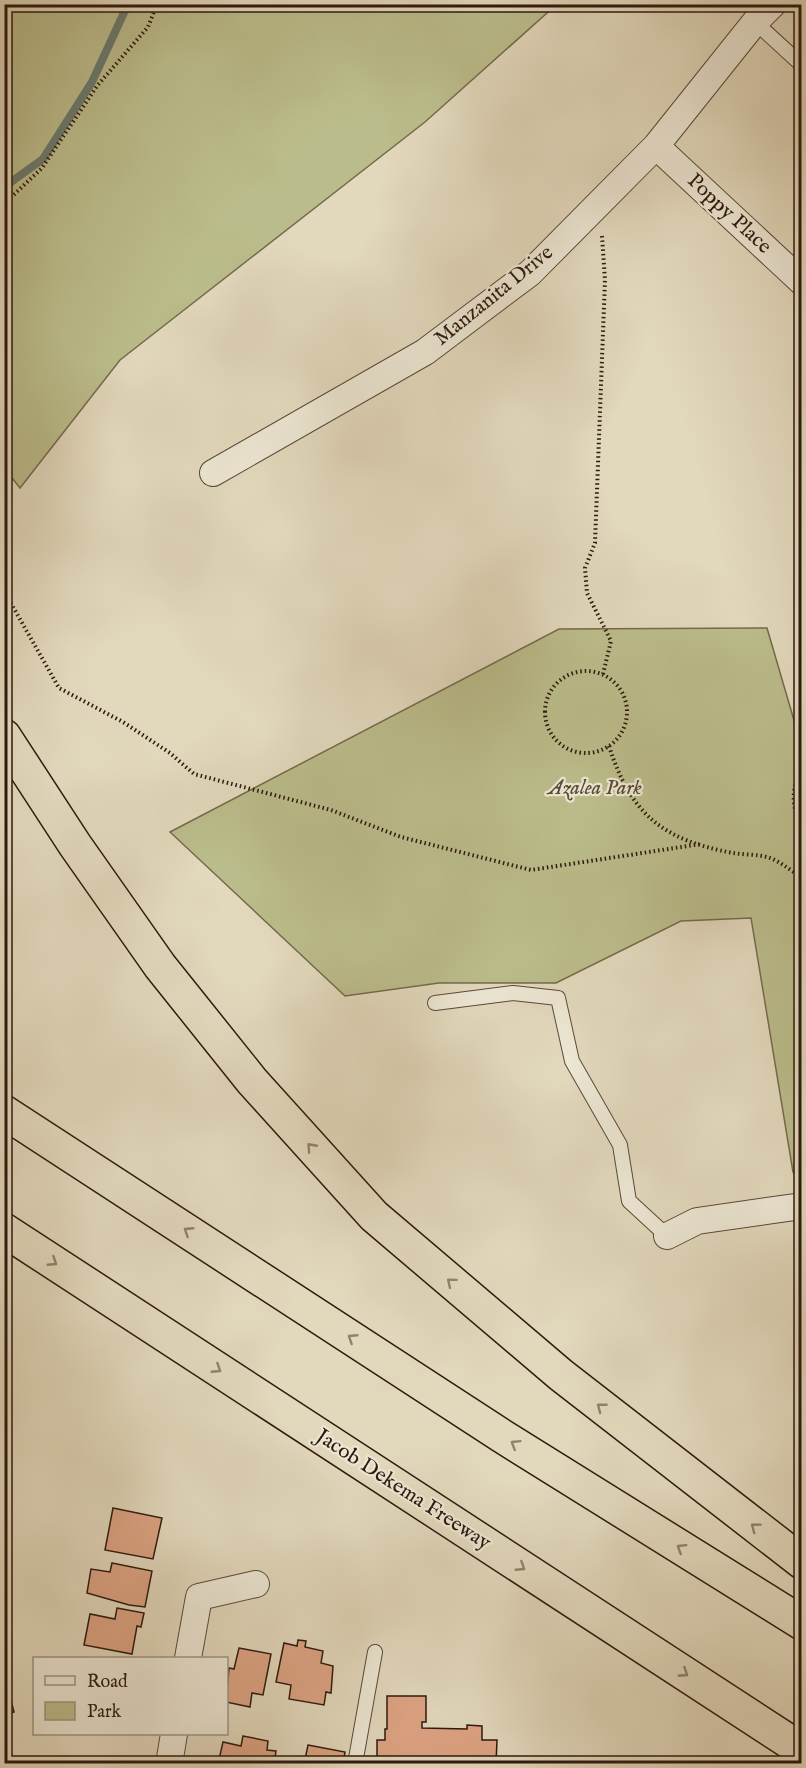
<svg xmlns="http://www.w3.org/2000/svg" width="806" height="1768" font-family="'IM FELL English',serif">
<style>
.green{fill:#bbbc8b;stroke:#746a4c;stroke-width:1.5}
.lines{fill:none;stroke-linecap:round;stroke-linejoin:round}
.stream{stroke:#6b7a6f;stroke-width:8}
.building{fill:#dda383;stroke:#2d190e;stroke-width:1.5}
.service-casing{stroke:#5a493a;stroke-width:16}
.minor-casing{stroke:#5a493a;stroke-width:28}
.motorway-casing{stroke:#2d190e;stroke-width:36}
.path{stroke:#2d190e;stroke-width:4;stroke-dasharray:1.5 3;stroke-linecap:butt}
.service{stroke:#ece6d3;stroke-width:14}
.minor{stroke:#ece6d3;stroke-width:26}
.motorway{stroke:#e2d8bc;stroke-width:33}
.oneway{stroke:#91826e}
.labels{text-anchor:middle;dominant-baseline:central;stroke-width:4.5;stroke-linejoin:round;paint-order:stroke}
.street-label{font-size:21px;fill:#2d190e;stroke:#ece6d3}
.park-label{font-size:21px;font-style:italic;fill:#584a34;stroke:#ece6d3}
</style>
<rect width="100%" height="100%" fill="#e2d8bc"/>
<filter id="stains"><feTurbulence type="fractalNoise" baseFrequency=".00333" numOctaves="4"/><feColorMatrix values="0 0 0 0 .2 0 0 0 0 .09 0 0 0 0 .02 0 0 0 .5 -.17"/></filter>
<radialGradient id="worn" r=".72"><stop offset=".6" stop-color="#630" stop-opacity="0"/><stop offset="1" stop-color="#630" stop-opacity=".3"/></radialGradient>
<path class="green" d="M5,4H556V5L425,122L120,360L20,488L4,468Z
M767,628L798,734L801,733V1185L793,1172L751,918L681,921L556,983H439L345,996L170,832L559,629Z"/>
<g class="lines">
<path class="stream" d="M4,187L43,159L92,82L128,4"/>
</g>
<path class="building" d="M113,1508L162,1518L153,1559L105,1550Z
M112,1563L152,1571L145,1607L129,1605L87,1593L91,1569L110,1572Z
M117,1608L144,1613L141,1627L137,1626L132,1654L84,1645L90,1614L115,1619Z
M298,1640L306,1641L305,1647L323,1651L321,1663L333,1666L331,1693L326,1692L324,1705L289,1699L291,1685L276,1682L284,1643L297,1646Z
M239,1648L271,1654L263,1695L252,1693L250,1707L226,1702L229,1668L234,1669Z
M8,1689L14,1712L4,1715V1690Z
M387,1696H426V1722H422V1728L467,1729V1725L482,1726V1740H497L496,1764L377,1763V1740H385V1729H387Z
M243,1736L268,1741L267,1750L276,1751L274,1764H218L223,1742L241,1746Z
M308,1745L345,1752L343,1764H304Z"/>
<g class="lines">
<defs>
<path id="service" d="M755,22L802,65
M435,1003L513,993L558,998L572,1061L620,1145L629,1201L667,1236
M355,1764L375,1652"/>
<path id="minor" d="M656,146L802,282
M213,473L425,352L530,273L656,146L755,22L773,4
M667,1236L697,1221L802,1206
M188,1658L199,1597L256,1584
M169,1764L174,1734"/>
<path id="motorway" d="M4,736L75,845L160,966L252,1081L374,1216L561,1375L802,1562
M4,1112L502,1436L802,1623
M4,1230L802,1750"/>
</defs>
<use href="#service" class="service-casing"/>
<use href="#minor" class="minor-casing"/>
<use href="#motorway" class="motorway-casing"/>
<path class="path" d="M4,204L42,168L97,86L148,27L157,4
M602,236L605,280L595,543L585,568L587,593L611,641L603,674
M4,591L59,688L123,722L170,753L194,774L331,810L401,837L531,870L701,844
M545 712a41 41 0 1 1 82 0a41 41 0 1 1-82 0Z
M609,746C631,815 663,840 733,853C745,855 759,854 770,858C781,862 791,871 802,877
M802,768C791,788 791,807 802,828
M802,1140L799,1141L802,1165"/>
<use href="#service" class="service"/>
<use href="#minor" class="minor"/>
<use href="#motorway" class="motorway"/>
</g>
<defs><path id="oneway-chevron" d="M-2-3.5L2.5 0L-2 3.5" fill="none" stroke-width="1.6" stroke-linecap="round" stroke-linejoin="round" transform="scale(1.5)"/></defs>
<g class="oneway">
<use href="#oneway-chevron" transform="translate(311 1147) rotate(-132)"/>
<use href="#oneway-chevron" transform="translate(188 1231) rotate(-147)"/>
<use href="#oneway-chevron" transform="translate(53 1262) rotate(33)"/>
<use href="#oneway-chevron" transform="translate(451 1282) rotate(-140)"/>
<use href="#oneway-chevron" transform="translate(352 1338) rotate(-147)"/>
<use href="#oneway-chevron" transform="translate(217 1369) rotate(33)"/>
<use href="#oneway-chevron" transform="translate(601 1407) rotate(-142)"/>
<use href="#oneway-chevron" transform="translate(515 1444) rotate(-148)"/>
<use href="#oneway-chevron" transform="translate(755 1527) rotate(-143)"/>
<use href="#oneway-chevron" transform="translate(681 1548) rotate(-148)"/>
<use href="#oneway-chevron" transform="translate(521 1567) rotate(33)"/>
<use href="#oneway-chevron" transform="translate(684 1673) rotate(33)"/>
</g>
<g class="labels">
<g class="street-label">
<text transform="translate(729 214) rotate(43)">Poppy Place</text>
<text transform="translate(494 296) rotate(-39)">Manzanita Drive</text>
<text transform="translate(403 1490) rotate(33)">Jacob Dekema Freeway</text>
</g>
<g class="park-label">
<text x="595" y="788">Azalea Park</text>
</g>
</g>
<rect width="806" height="1768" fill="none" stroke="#e2d8bc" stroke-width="24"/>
<rect x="6" y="6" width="794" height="1756" fill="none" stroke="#2d190e" stroke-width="3"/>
<rect x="12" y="12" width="782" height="1744" fill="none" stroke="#2d190e" stroke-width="1.5"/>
<rect x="33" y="1657" width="195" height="78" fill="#ece6d3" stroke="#a09484" stroke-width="1.5"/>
<rect x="45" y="1676" width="30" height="9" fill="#ece6d3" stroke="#a09484" stroke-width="1.5"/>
<text x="87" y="1687" font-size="18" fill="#2d190e">Road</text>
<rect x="45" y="1702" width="30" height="18" fill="#bbbc8b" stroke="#a09484" stroke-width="1.5"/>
<text x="87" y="1717" font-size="18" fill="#2d190e">Park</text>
<rect width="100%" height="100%" filter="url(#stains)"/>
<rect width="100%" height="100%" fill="url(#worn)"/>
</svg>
